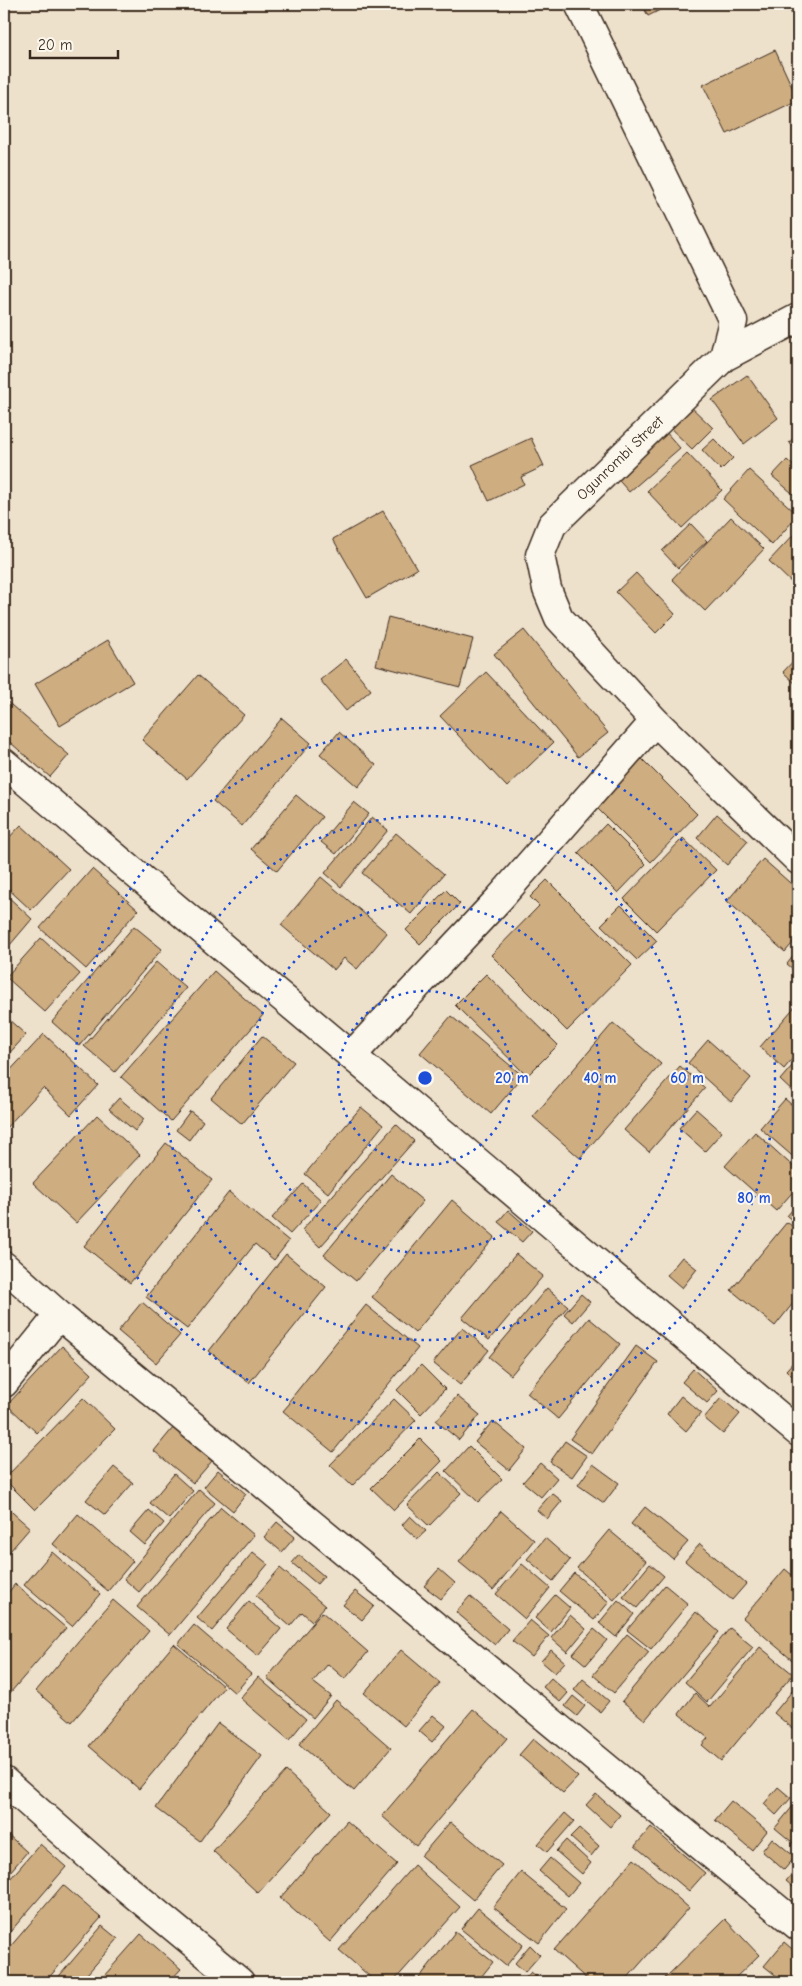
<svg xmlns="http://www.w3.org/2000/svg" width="802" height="1986" font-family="'Comic Neue',sans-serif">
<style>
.building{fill:#cead81;stroke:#3b2a1e}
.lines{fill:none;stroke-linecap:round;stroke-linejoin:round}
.minor-casing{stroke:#3b2a1e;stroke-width:31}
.minor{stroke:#fbf7ec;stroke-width:28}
.ring{fill:none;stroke:#1d4ed8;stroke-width:2.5;stroke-dasharray:2.5 5}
.labels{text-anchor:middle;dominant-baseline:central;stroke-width:4;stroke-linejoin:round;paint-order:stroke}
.street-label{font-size:15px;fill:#3b2a1e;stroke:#fbf7ec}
.centre{fill:#1d4ed8;stroke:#fbf7ec;stroke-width:2.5}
.ring-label{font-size:15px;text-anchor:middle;font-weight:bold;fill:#1d4ed8;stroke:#fbf7ec;stroke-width:4;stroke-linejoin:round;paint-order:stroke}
</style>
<rect width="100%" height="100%" fill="#eee1cc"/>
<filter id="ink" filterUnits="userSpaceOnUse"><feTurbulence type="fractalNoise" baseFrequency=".02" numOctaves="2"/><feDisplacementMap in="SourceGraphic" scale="10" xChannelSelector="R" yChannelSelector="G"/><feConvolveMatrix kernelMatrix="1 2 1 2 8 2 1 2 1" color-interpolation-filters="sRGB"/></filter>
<g filter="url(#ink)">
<path class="building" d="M642,4H672L648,16Z
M787,4H798V24L797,25Z
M775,50L798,100L727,134L703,85Z
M747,375L778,418L744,444L712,400Z
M687,403L713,428L692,449L666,424Z
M664,430L680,448L629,492L613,474Z
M798,432V450L789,443Z
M531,438L544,466L521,477L524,484L489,501L472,465Z
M714,439L733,458L721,470L702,450Z
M687,453L722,490L682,528L647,491Z
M787,460L798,470V498L772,476Z
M749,470L798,515L772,545L723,499Z
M383,511L417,569L367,598L333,539Z
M731,517L764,549L705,611L672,579Z
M691,524L707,541L678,568L662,551Z
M798,530V589L769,561Z
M636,573L675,614L656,633L616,592Z
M388,617L473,639L460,687L376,665Z
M524,630L608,733L578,757L494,654Z
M108,640L133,682L60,726L35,684Z
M798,656V686L783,672Z
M346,659L371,690L346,711L320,680Z
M486,672L553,743L507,787L440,716Z
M198,675L244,715L187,779L142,740Z
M4,699L69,755L50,777L4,737Z
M282,718L311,743L242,826L213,801Z
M339,732L376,765L358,787L320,754Z
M642,759L697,814L651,862L595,806Z
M296,795L322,817L277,871L251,849Z
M354,802L369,814L336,854L321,842Z
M717,814L748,841L727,865L697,838Z
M372,817L388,830L341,887L325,873Z
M606,824L646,864L618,893L578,853Z
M21,825L69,869L31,910L4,885V843Z
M396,833L444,874L411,914L362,873Z
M683,838L716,870L656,931L624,899Z
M763,859L798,890V937L785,952L727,901Z
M92,869L138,910L86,969L40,928Z
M321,877L387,933L357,969L344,958L334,970L281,925Z
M547,880L632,965L567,1031L491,955L539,906L530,897Z
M446,890L460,904L420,944L406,930Z
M4,893L32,919L4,952Z
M621,905L657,941L637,960L601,925Z
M134,926L162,949L79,1046L52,1022Z
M41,938L80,974L45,1012L6,977Z
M798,950V973L787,964Z
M156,962L186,988L115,1072L84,1046Z
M214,971L263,1015L171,1121L121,1077Z
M486,974L558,1045L527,1076L455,1005Z
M798,1003V1052L784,1069L760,1047Z
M451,1016L523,1076L491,1114L420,1053Z
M7,1018L26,1035L4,1059V1021Z
M613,1023L661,1064L580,1158L533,1117Z
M44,1034L98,1085L71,1115L43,1088L4,1130V1077Z
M262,1036L294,1062L242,1124L211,1098Z
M708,1040L751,1078L731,1102L688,1063Z
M798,1059V1097L780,1080Z
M680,1066L705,1088L649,1152L624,1130Z
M119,1098L144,1119L135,1131L109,1109Z
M785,1099L798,1110V1161L760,1128Z
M361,1107L383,1125L328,1193L305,1174Z
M696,1109L722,1132L705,1151L679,1128Z
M190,1111L203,1121L189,1140L176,1130Z
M97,1115L140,1155L76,1223L33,1183Z
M396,1124L414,1141L320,1247L302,1230Z
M755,1132L798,1171V1186L776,1211L725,1166Z
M166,1143L212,1180L130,1283L84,1246Z
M391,1174L423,1201L356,1281L324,1255Z
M303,1184L321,1200L290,1234L272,1218Z
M229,1192L289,1241L274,1260L255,1244L187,1329L146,1297Z
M452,1200L495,1237L415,1333L372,1297Z
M798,1203V1225L787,1216Z
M508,1210L532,1231L522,1242L498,1222Z
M787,1222L798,1231V1297L775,1326L731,1290Z
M286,1254L326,1287L249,1383L209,1351Z
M516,1254L543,1276L489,1340L462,1318Z
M682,1257L697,1269L682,1288L667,1275Z
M547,1288L568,1306L511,1375L489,1357Z
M581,1294L590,1302L573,1322L564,1314Z
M142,1302L180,1335L156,1363L118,1331Z
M366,1305L418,1348L333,1452L283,1411L290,1403L289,1401Z
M589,1318L620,1344L558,1419L527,1393Z
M462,1328L489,1350L460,1385L433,1363Z
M62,1346L92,1374L37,1433L7,1405Z
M636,1346L658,1362L592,1454L570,1439Z
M798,1357V1382L786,1370Z
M421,1365L445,1389L421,1414L397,1390Z
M693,1369L718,1391L707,1403L682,1382Z
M457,1396L480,1415L459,1440L436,1421Z
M681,1396L701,1413L686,1431L667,1414Z
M83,1398L115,1429L35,1510L4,1479Z
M721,1398L740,1414L723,1434L704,1418Z
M394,1399L416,1420L352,1486L330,1465Z
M493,1421L526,1449L509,1470L475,1442Z
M173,1428L212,1461L193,1483L154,1451Z
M420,1439L442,1461L394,1510L371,1488Z
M565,1441L587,1456L572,1477L550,1462Z
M469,1446L502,1479L478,1502L446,1471Z
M540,1463L557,1478L541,1497L523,1482Z
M593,1464L619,1483L604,1503L578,1485Z
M114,1467L133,1483L105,1515L86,1500Z
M218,1470L246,1494L233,1511L204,1487Z
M439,1472L461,1493L429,1526L407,1505Z
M174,1474L193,1491L169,1519L150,1503Z
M199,1489L215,1503L139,1592L124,1579Z
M552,1493L562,1501L547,1519L537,1510Z
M4,1505L30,1528L4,1558Z
M221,1507L254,1535L170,1635L137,1607Z
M645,1507L688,1542L673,1559L631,1524Z
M149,1510L164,1523L145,1545L130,1532Z
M501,1511L534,1540L493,1590L459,1562Z
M78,1514L133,1561L108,1591L53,1544Z
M410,1516L426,1531L417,1539L402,1525Z
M277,1522L295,1537L282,1552L264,1537Z
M609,1530L646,1561L614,1600L577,1568Z
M545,1538L570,1560L553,1581L527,1559Z
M700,1544L746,1584L732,1600L685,1561Z
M52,1552L100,1594L72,1626L24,1585Z
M253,1552L268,1564L212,1631L197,1618Z
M299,1555L324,1576L317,1584L292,1563Z
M522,1564L550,1588L525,1619L496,1594Z
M650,1564L664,1576L637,1608L623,1597Z
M280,1568L325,1606L312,1621L302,1612L290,1626L256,1596Z
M439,1569L455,1583L441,1599L424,1586Z
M785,1569L798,1580V1665L743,1618Z
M574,1573L609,1602L594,1620L559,1591Z
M15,1584L66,1628L4,1700V1598Z
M665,1585L688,1604L651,1649L627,1630Z
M355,1591L374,1606L362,1620L343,1605Z
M555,1595L570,1608L551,1632L535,1618Z
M470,1596L508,1629L495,1645L456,1612Z
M113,1600L149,1631L72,1722L36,1691Z
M618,1600L634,1614L616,1637L599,1623Z
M249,1601L281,1629L258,1656L226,1629Z
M322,1612L368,1652L345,1679L328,1664L313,1682L331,1696L313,1718L267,1678Z
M696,1612L719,1632L645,1720L622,1701Z
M570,1615L586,1629L567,1652L551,1638Z
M530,1620L549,1636L532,1657L512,1641Z
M194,1625L251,1674L235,1693L178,1644Z
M730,1628L753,1647L707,1702L685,1682Z
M594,1629L607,1640L586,1665L573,1654Z
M627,1634L649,1652L614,1693L593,1675Z
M174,1644L224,1687L139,1789L89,1746Z
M760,1647L793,1674L721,1761L702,1745L708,1738L679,1714L695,1693L710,1707Z
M401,1650L440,1683L404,1726L364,1693Z
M551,1650L565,1662L555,1673L541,1661Z
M258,1677L306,1719L289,1740L240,1698Z
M551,1678L568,1693L560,1702L543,1687Z
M583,1679L609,1701L600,1712L574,1690Z
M798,1684V1733L774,1713Z
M573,1696L585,1706L577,1716L565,1706Z
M336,1700L391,1748L354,1791L299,1744Z
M473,1709L507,1738L416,1846L382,1816Z
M433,1715L446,1726L432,1742L419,1731Z
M218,1723L262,1756L200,1841L156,1808Z
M533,1739L578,1777L563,1793L519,1755Z
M286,1771L331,1812L258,1893L213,1851Z
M778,1787L791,1798L776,1815L764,1804Z
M596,1794L620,1815L610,1827L586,1805Z
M798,1800V1847L775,1828Z
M731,1801L767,1831L752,1850L715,1820Z
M565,1813L574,1821L547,1852L538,1844Z
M347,1821L397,1864L330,1942L280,1898Z
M450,1822L502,1865L473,1900L421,1856Z
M651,1827L705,1873L689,1891L635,1846Z
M579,1828L599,1846L591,1856L570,1837Z
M4,1831L27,1852L4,1879Z
M772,1838L795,1857L784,1870L762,1851Z
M566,1840L591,1863L582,1874L556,1851Z
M40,1844L66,1867L4,1939V1886Z
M550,1858L579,1883L568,1896L539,1871Z
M634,1859L689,1908L624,1982H590L554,1950Z
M414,1865L460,1907L393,1982H376L339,1950Z
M798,1867V1891L786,1881Z
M521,1872L566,1909L539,1943L493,1907Z
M63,1885L101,1918L45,1982H4V1954Z
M478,1908L523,1945L506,1966L461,1929Z
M725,1919L759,1955L731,1982H661Z
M102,1926L118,1939L80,1982H54Z
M455,1932L493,1962L477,1982H416Z
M141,1934L181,1969L169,1982H110L103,1977Z
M784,1942L798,1954V1970L788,1982H784L764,1966Z
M530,1945L540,1955L525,1972L515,1963Z
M531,1972L543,1982H522Z"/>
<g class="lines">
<defs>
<path id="minor" d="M579,4L733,321L724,357L552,525L540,555L547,589L559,618L655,721L798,860
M724,357L798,318
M4,763L798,1432
M352,1055L499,899L655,721
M4,1266L59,1315L798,1926
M4,1383L59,1315
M4,1781L107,1872L240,1982"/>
</defs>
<use href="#minor" class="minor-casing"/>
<use href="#minor" class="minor"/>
</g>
</g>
<g class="ring">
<circle cx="425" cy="1078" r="87"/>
<circle cx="425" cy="1078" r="175"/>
<circle cx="425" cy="1078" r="262"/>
<circle cx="425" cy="1078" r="350"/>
</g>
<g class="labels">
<g class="street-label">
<text transform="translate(620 458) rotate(-44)">Ogunrombi Street</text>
</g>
</g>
<circle cx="425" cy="1078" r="8" class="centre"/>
<g class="ring-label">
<text x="512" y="1083">20 m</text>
<text x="600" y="1083">40 m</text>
<text x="687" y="1083">60 m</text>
<text x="754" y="1203">80 m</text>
</g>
<rect width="802" height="1986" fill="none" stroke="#fbf7ec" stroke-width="20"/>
<rect x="10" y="10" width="782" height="1966" fill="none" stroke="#3b2a1e" stroke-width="2" filter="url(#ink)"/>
<path d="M30 50v8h88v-8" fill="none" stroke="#3b2a1e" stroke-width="2.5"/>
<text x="38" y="50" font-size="15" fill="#3b2a1e" stroke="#fbf7ec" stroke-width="4" paint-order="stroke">20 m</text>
</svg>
